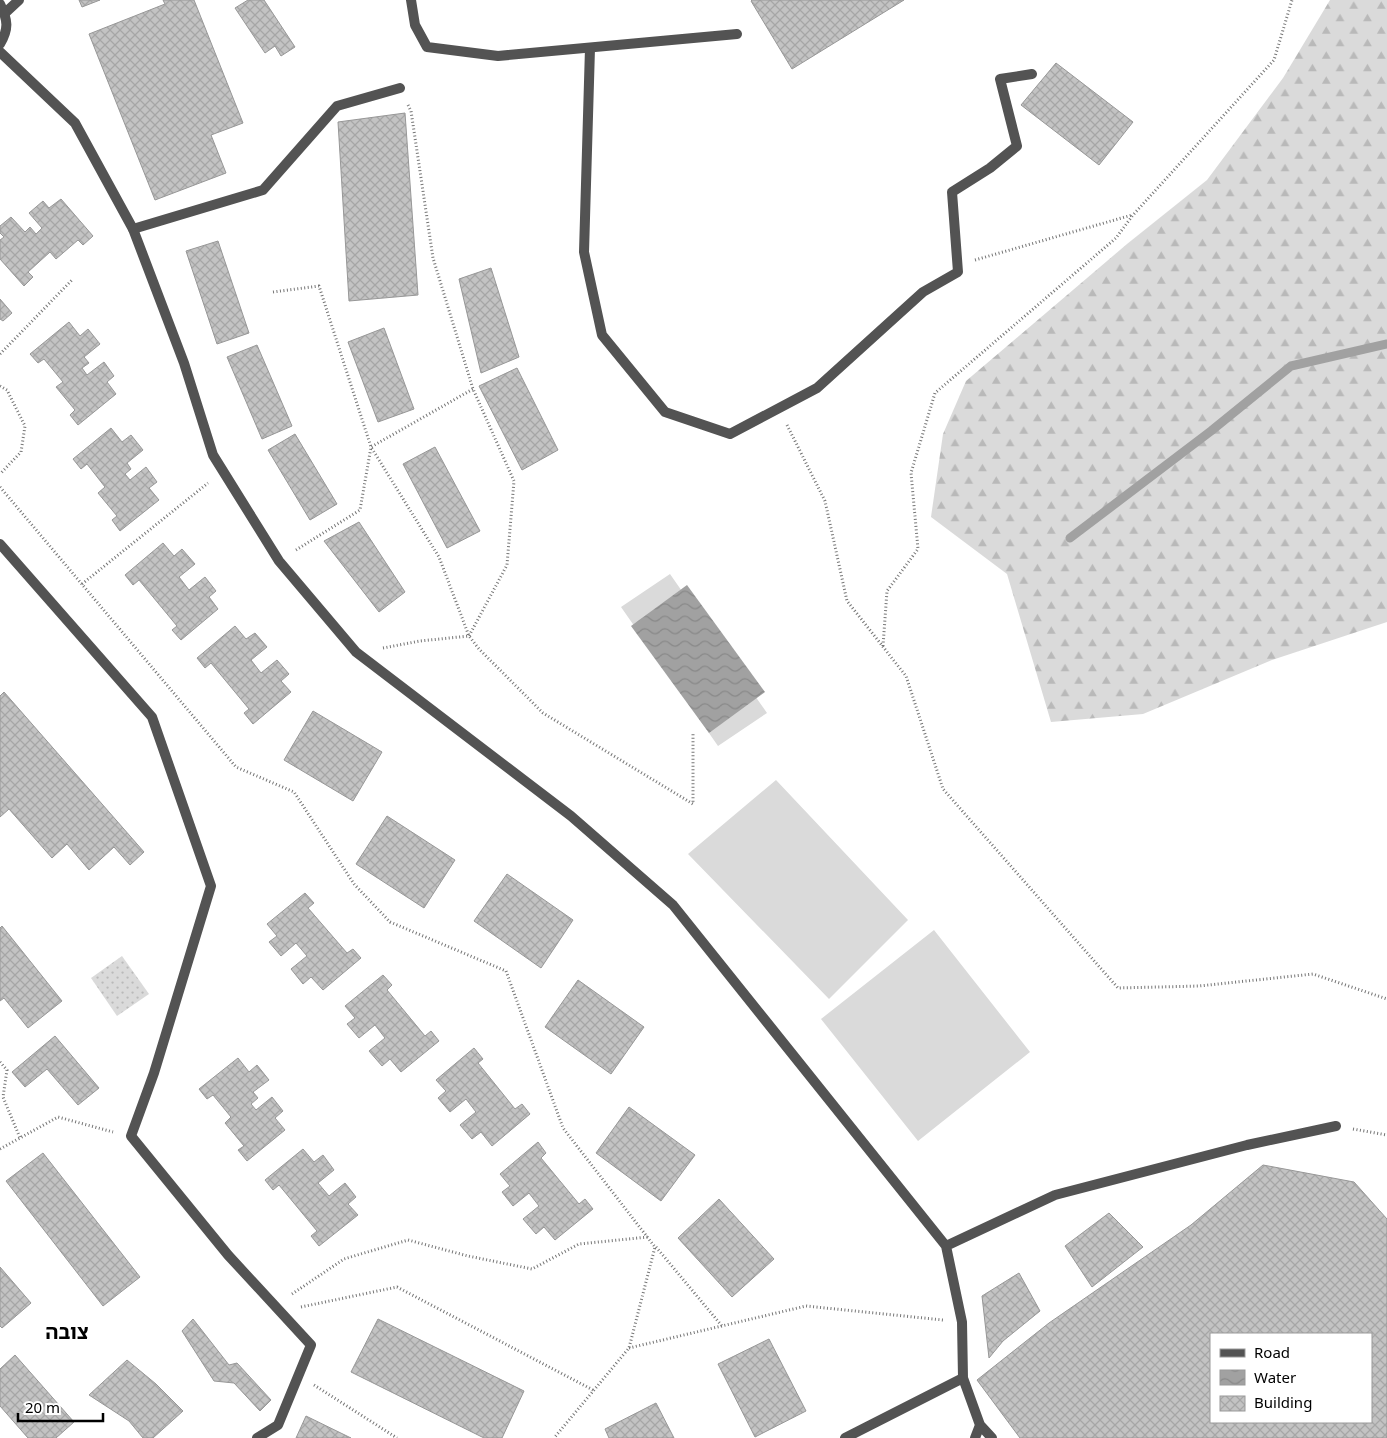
<svg xmlns="http://www.w3.org/2000/svg" width="1387" height="1438" font-family="'Noto Sans','Noto Sans Hebrew',sans-serif">
<style>
.grass{fill:#dadada}
.forest{fill:url(#forest-firs)}
.park{fill:url(#park-dots)}
.water{fill:url(#water-waves)}
.lines{fill:none;stroke-linecap:round;stroke-linejoin:round}
.stream{stroke:#a1a1a1;stroke-width:9}
.building{fill:url(#building-cross-hatch);stroke:#979797;fill-rule:evenodd}
.path{stroke:#757575;stroke-width:3;stroke-dasharray:1 2.5;stroke-linecap:butt}
.service{stroke:#535353;stroke-width:10}
.minor{stroke:#535353;stroke-width:10}
.tertiary{stroke:#535353;stroke-width:10}
.labels{text-anchor:middle;dominant-baseline:central;stroke-width:5;stroke-linejoin:round;paint-order:stroke}
.quarter-label{font-size:20px;font-weight:bold;fill:#000;stroke:#fff}
</style>
<defs>
<pattern id="forest-firs" width="22" height="20" patternUnits="userSpaceOnUse" patternTransform="scale(1.25)"><rect width="22" height="20" fill="#dadada"/><path d="M5 1l3.5 6h-7zM16 11l3.5 6h-7z" fill="#b9b9b9"/></pattern>
<pattern id="park-dots" width="8" height="8" patternUnits="userSpaceOnUse" patternTransform="scale(1.25)"><rect width="8" height="8" fill="#dadada"/><path d="M2 2h.1M6 6h.1" fill="none" stroke="#b9b9b9" stroke-width="1.8" stroke-linecap="round"/></pattern>
<pattern id="water-waves" width="16" height="10" patternUnits="userSpaceOnUse" patternTransform="scale(1.25)"><rect width="16" height="10" fill="#a1a1a1"/><path d="M0 5q4-4 8 0t8 0" fill="none" stroke="#898989"/></pattern>
<pattern id="building-cross-hatch" width="8" height="8" patternUnits="userSpaceOnUse" patternTransform="scale(1.25)"><rect width="8" height="8" fill="#c3c3c3"/><path d="M0 0l8 8M0 8l8-8" fill="none" stroke="#a6a6a6"/></pattern>
</defs>
<rect width="100%" height="100%" fill="#fff"/>
<path class="grass" d="M670,574L767,713L718,746L621,607Z
M776,780L908,920L829,999L688,854Z
M934,930L1030,1052L918,1141L821,1019Z"/>
<path class="forest" d="M1330,0H1387V622L1272,660L1143,714L1051,722L1007,574L931,517L943,434L966,381L1127,244L1207,180L1283,78Z"/>
<path class="park" d="M122,956L149,994L117,1016L91,978Z"/>
<path class="water" d="M687,585L765,692L709,733L631,626Z"/>
<g class="lines">
<path class="stream" d="M1070,538L1211,431L1291,366L1387,344"/>
</g>
<path class="building" d="M79,0H100L82,7Z
M163,0H194L243,123L211,135L226,173L155,200L89,34L165,4Z
M248,0H264L295,47L281,56L275,46L265,53L235,8Z
M752,0H904L792,69L751,1Z
M1056,63L1133,122L1099,165L1021,105Z
M405,113L418,295L349,301L338,122Z
M61,199L93,236L83,245L78,240L56,259L50,252L28,272L33,277L24,286L0,259V240L4,237L0,233V226L11,217L25,232L30,227L36,234L42,228L29,213L43,201L49,208Z
M218,241L249,333L217,344L186,251Z
M491,268L519,357L481,373L459,279Z
M0,299L12,313L3,321L0,319Z
M69,322L80,336L88,329L100,344L84,357L89,363L82,368L87,375L104,362L114,376L107,382L116,394L78,425L70,415L75,410L56,387L63,382L44,359L38,363L30,354Z
M384,328L414,409L378,422L348,342Z
M257,345L292,426L262,439L227,357Z
M517,368L558,450L522,470L479,386Z
M111,428L122,442L131,435L143,450L127,463L131,469L125,474L130,480L146,467L157,482L149,488L159,500L120,531L112,520L117,516L98,493L105,487L87,464L81,469L73,459Z
M295,434L337,504L310,520L268,450Z
M435,447L480,531L447,548L403,464Z
M359,522L405,592L379,612L324,541Z
M163,543L174,556L182,549L195,564L179,577L189,590L205,577L216,591L209,597L218,609L181,640L172,630L177,626L139,580L133,585L125,575Z
M235,626L246,639L255,633L267,647L251,660L261,673L277,660L289,674L281,681L291,692L253,724L244,713L249,709L211,663L205,668L197,658Z
M4,692L144,852L130,865L114,847L89,870L67,844L52,858L9,809L0,817V696Z
M313,711L382,752L353,801L284,760Z
M387,816L455,860L424,908L356,864Z
M507,874L573,920L541,968L474,921Z
M305,893L314,903L308,908L347,953L353,949L361,958L323,990L311,977L303,984L291,969L307,956L296,943L281,956L269,942L277,936L267,924Z
M2,926L62,1001L28,1028L4,998L0,1001V928Z
M383,975L392,985L387,990L425,1036L431,1031L439,1041L401,1072L390,1059L382,1066L369,1051L385,1038L375,1025L359,1038L347,1024L355,1018L345,1006Z
M578,980L644,1027L611,1074L545,1027Z
M55,1036L99,1088L78,1105L47,1069L25,1087L12,1072Z
M474,1048L483,1059L478,1063L515,1109L522,1104L530,1114L492,1146L481,1132L472,1139L460,1125L476,1112L466,1099L450,1112L438,1098L446,1091L436,1080Z
M238,1058L249,1072L257,1065L269,1080L253,1092L258,1098L251,1104L256,1110L272,1097L283,1111L275,1118L285,1130L247,1161L238,1150L244,1146L225,1123L231,1117L213,1095L207,1099L199,1089Z
M629,1107L695,1155L661,1201L596,1153Z
M538,1142L546,1153L541,1158L579,1204L585,1199L593,1209L555,1240L544,1227L536,1234L523,1219L539,1206L529,1193L513,1206L502,1192L510,1186L500,1174Z
M303,1149L314,1162L323,1155L334,1170L318,1183L329,1196L345,1183L356,1197L348,1204L358,1215L319,1246L311,1236L317,1231L279,1185L273,1190L265,1180Z
M43,1153L140,1277L103,1306L6,1181Z
M1263,1165L1354,1182L1387,1219V1438H1020L977,1380L1049,1323L1191,1225ZM1211,1334H1371V1422H1211Z
M719,1199L774,1259L732,1297L678,1238Z
M1109,1213L1143,1247L1092,1287L1065,1246Z
M0,1267L31,1303L2,1328L0,1326Z
M1019,1273L1040,1311L1003,1341L989,1358L982,1296Z
M193,1319L229,1365L237,1363L271,1400L260,1411L234,1383L214,1381L182,1331Z
M378,1319L524,1391L502,1438H484L351,1372Z
M769,1339L806,1411L755,1437L718,1364Z
M15,1355L74,1422L56,1438H28L0,1406V1369Z
M127,1360L156,1384L183,1411L153,1438H143L129,1421L89,1395Z
M656,1403L674,1438H609L605,1429Z
M306,1416L351,1438H296Z"/>
<g class="lines">
<path class="path" d="M408,105L411,111L433,258L473,389L514,481L507,565L469,636
M975,260L1132,215
M273,292L319,286L371,447L439,557L469,636L479,649L543,713L693,804V733
M0,354L72,280
M0,386L7,390L25,426L21,452L0,474
M787,425L825,501L847,601L906,676L943,789L1118,988L1199,986L1313,974L1387,999
M0,487L236,767L294,792L354,884L390,922L506,971L563,1128L655,1247L629,1348L554,1438
M296,550L360,510L371,447L473,389
M82,584L208,483
M883,646L887,591L918,549L911,473L935,393L1116,238L1133,215L1274,60L1292,0
M383,648L420,641L469,636
M0,1062L7,1070L3,1097L20,1138
M1353,1129L1387,1135
M0,1149L58,1117L113,1132
M656,1247L722,1326
M292,1294L344,1259L408,1240L468,1256L532,1269L579,1244L648,1237
M301,1307L397,1287L593,1390
M629,1348L806,1306L943,1320
M314,1385L397,1438"/>
<path class="service" d="M590,48L584,252L602,335L665,412L730,434L817,388L923,292L958,272L952,192L990,168L1017,146L1000,79L1032,74
M133,229L263,190L337,106L400,88"/>
<path class="minor" d="M411,0L415,25L427,47L498,56L737,34
M5,13L19,0
M0,52L75,123L133,229L184,363L213,455L279,561L356,652L571,816L673,905L946,1246L962,1322L963,1378L980,1425L992,1438
M0,544L152,717L211,886L154,1073L131,1136L228,1255L311,1345L278,1425L257,1438
M946,1246L1055,1195L1247,1145L1336,1126
M845,1438L963,1378
M975,1438L980,1425"/>
<path class="tertiary" d="M0,4C8,20 9,29 0,44"/>
</g>
<g class="labels">
<g class="quarter-label">
<text x="67" y="1331">צובה</text>
</g>
</g>
<rect x="1210" y="1333" width="162" height="90" fill="#ffffff" stroke="#999999"/>
<rect x="1220" y="1349" width="25" height="8" fill="#535353" stroke="#999999"/>
<text x="1254" y="1358" font-size="15" fill="#000000">Road</text>
<rect x="1220" y="1370" width="25" height="15" fill="url(#water-waves)" stroke="#999999"/>
<text x="1254" y="1383" font-size="15" fill="#000000">Water</text>
<rect x="1220" y="1396" width="25" height="15" fill="url(#building-cross-hatch)" stroke="#999999"/>
<text x="1254" y="1408" font-size="15" fill="#000000">Building</text>
<path d="M18 1413v8h85v-8" fill="none" stroke="#000000" stroke-width="2.5"/>
<text x="25" y="1413" font-size="15" fill="#000000" stroke="#ffffff" stroke-width="4" paint-order="stroke">20 m</text>
</svg>
